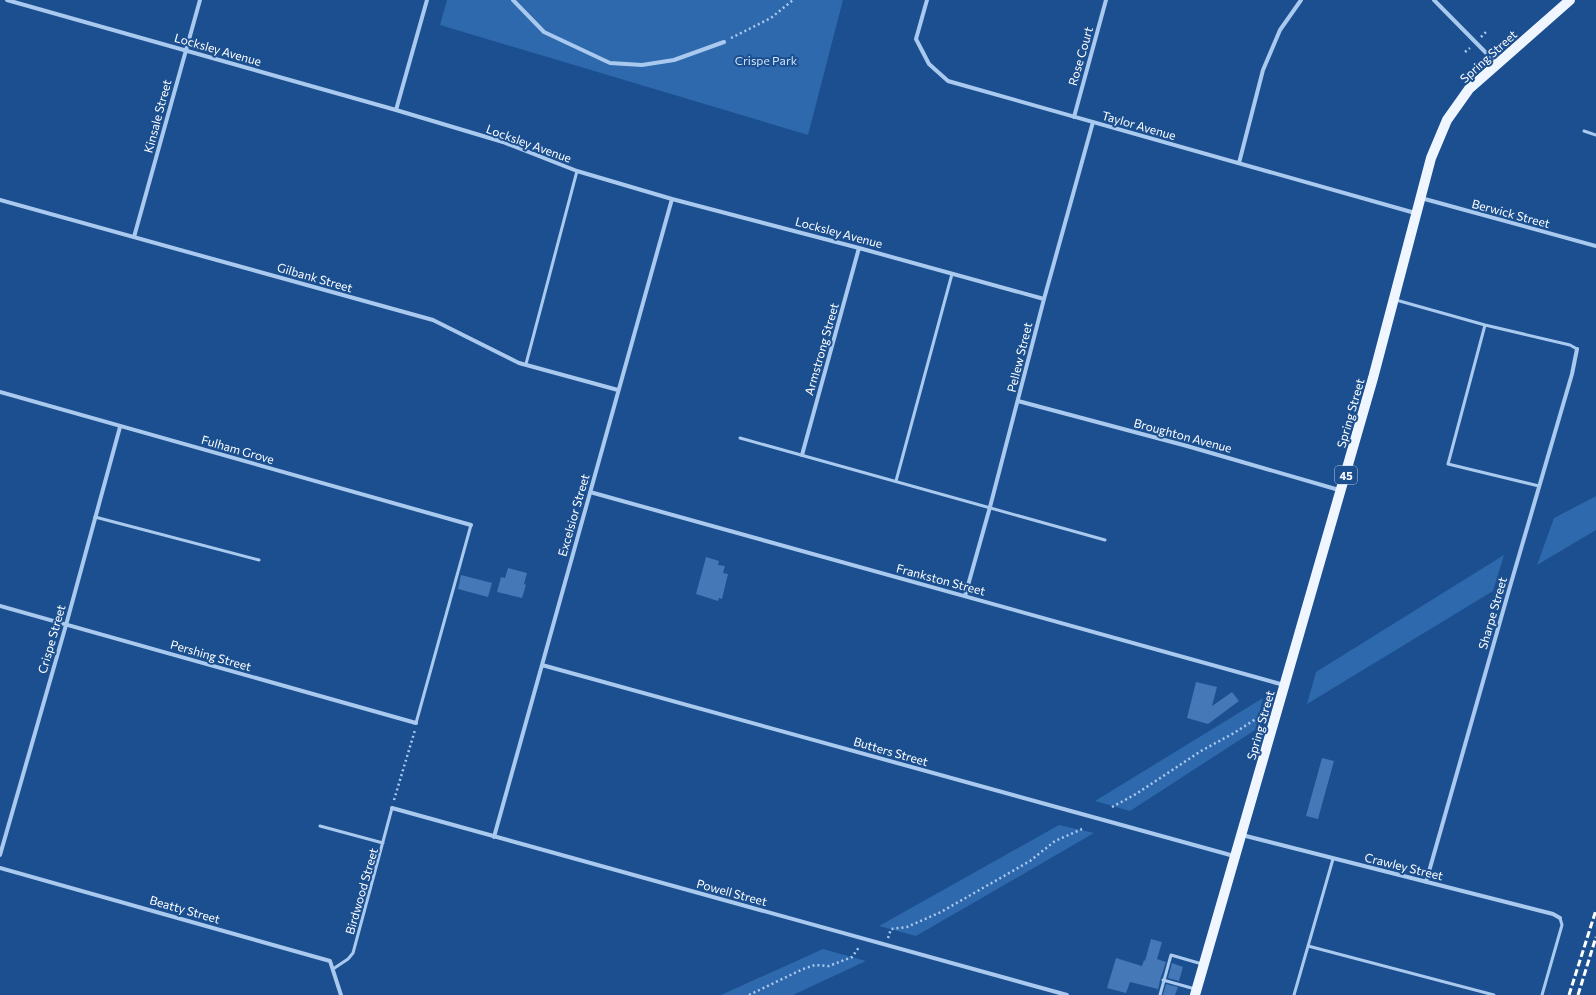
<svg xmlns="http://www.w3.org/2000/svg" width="1596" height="995" font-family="Commissioner,sans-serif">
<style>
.green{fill:#2e69ad}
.building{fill:#4478b7}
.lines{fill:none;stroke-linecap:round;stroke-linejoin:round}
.path{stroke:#a9c9ee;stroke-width:2.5;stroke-dasharray:2 3;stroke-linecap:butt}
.service{stroke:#a9c9ee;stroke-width:3}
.minor{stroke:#a9c9ee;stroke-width:4}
.primary{stroke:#f0f6ff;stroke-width:10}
.rail{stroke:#fff;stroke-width:3;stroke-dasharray:7 3;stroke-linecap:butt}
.labels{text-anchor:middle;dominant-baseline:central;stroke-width:4;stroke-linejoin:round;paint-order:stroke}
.shield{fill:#1b4f8f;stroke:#bbcadd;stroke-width:1}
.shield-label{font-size:11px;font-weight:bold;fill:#fff}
.street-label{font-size:12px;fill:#fff;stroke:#1b4f8f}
.park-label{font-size:12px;fill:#cfe3fa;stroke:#1b4f8f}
</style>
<rect width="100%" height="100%" fill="#1b4f8f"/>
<path class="green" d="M447,0H843L808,135L440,25Z
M1596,496V530L1537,565L1554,518Z
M1504,555L1493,591L1307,704L1316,672Z
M1263,698L1255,730L1130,811L1095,801Z
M1059,825L1094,833L916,936L879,926Z
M823,949L866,961L793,995H721Z"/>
<path class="building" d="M706,557L719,561L718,565L725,566L723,573L728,574L722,599L719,598L718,601L696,594Z
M508,568L527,573L524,584L526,585L522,598L497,592L501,577L505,578Z
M461,575L492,583L488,597L458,589Z
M1196,682L1217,687L1212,706L1232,692L1239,701L1208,724L1187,718Z
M1322,758L1334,761L1318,819L1306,816Z
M1151,939L1162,942L1157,959L1166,962L1160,980L1157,995L1158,989L1130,982L1126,993L1107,988L1116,958L1142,966L1144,960L1145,961Z
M1172,963L1183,967L1179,981L1168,978Z
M1166,984L1178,987L1175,995H1163Z"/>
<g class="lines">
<path class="path" d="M1481,37L1486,32
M731,38L771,18L793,0
M1465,52L1470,48
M394,800L415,730
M1112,807L1136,794L1201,751L1234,733L1262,715
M888,938L891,929L907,927L941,912L1030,861L1055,841L1082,829
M749,995L803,969L815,965L829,966L852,957L860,946"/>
<path class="service" d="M1584,131L1596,135
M1396,300L1485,325L1570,345L1577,349
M1485,325L1448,464L1539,486
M526,364L577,171
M740,438L1105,540
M896,481L952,274
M95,517L259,560
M416,723L471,525
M320,826L383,843
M1308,946L1494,995
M333,969L348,959L353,953L392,808
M1163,980L1195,989
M1160,995L1171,955L1202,964
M1294,995L1333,859
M1542,995L1562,925L1560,918"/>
<path class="minor" d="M7,0L396,110L503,142L577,171L672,199L859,248L1044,299
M513,0L544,32L610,63L642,65L674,60L724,42
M927,0L916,39L929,64L948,81L1415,213
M1434,0L1497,64
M396,110L427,0
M1074,117L1106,0
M1239,163L1263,70L1280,30L1301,0
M1421,198L1596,246
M0,200L433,320L519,363L618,390
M134,237L200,0
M0,392L471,525
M1018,401L1187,446L1339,490
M802,455L859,248
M590,492L1284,685
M965,596L990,507L1044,299L1093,122
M0,606L416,723
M542,665L1234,856
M392,808L1067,995
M1242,835L1553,914L1560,918
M494,837L672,199
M0,855L66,625L120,427
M0,868L330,961L341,995
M1426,882L1509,590L1572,374L1577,349"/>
<path class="primary" d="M1195,995L1373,378L1431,158L1447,120L1469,89L1570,0"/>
<path class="rail" d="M1569,995L1596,910
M1578,995L1596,937"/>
</g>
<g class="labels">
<rect class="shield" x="1335" y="466" width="22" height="18" rx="3"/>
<g class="shield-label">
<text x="1346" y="475">45</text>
</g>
<g class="street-label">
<text transform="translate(218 49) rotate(16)">Locksley Avenue</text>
<text transform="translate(1080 56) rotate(-74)">Rose Court</text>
<text transform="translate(1488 56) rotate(-42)">Spring Street</text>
<text transform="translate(157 116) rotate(-75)">Kinsale Street</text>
<text transform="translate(1139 125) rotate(16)">Taylor Avenue</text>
<text transform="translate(529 143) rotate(20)">Locksley Avenue</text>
<text transform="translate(1511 213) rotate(15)">Berwick Street</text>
<text transform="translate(839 232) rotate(15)">Locksley Avenue</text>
<text transform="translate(315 277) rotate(16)">Gilbank Street</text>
<text transform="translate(821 349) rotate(-74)">Armstrong Street</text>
<text transform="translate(1019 357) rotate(-76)">Pellew Street</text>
<text transform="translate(1350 413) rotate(-74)">Spring Street</text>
<text transform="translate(1183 435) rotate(15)">Broughton Avenue</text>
<text transform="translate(238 449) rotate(16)">Fulham Grove</text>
<text transform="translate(573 515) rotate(-74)">Excelsior Street</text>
<text transform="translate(941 579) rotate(15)">Frankston Street</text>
<text transform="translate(1492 613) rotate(-74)">Sharpe Street</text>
<text transform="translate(51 639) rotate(-74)">Crispe Street</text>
<text transform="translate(211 655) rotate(16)">Pershing Street</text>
<text transform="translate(1260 725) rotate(-74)">Spring Street</text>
<text transform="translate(891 751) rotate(16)">Butters Street</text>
<text transform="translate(1404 866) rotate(14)">Crawley Street</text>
<text transform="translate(361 891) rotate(-74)">Birdwood Street</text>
<text transform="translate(732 892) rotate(15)">Powell Street</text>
<text transform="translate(185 909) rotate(16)">Beatty Street</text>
</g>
<g class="park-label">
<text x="766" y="60">Crispe Park</text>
</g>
</g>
</svg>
